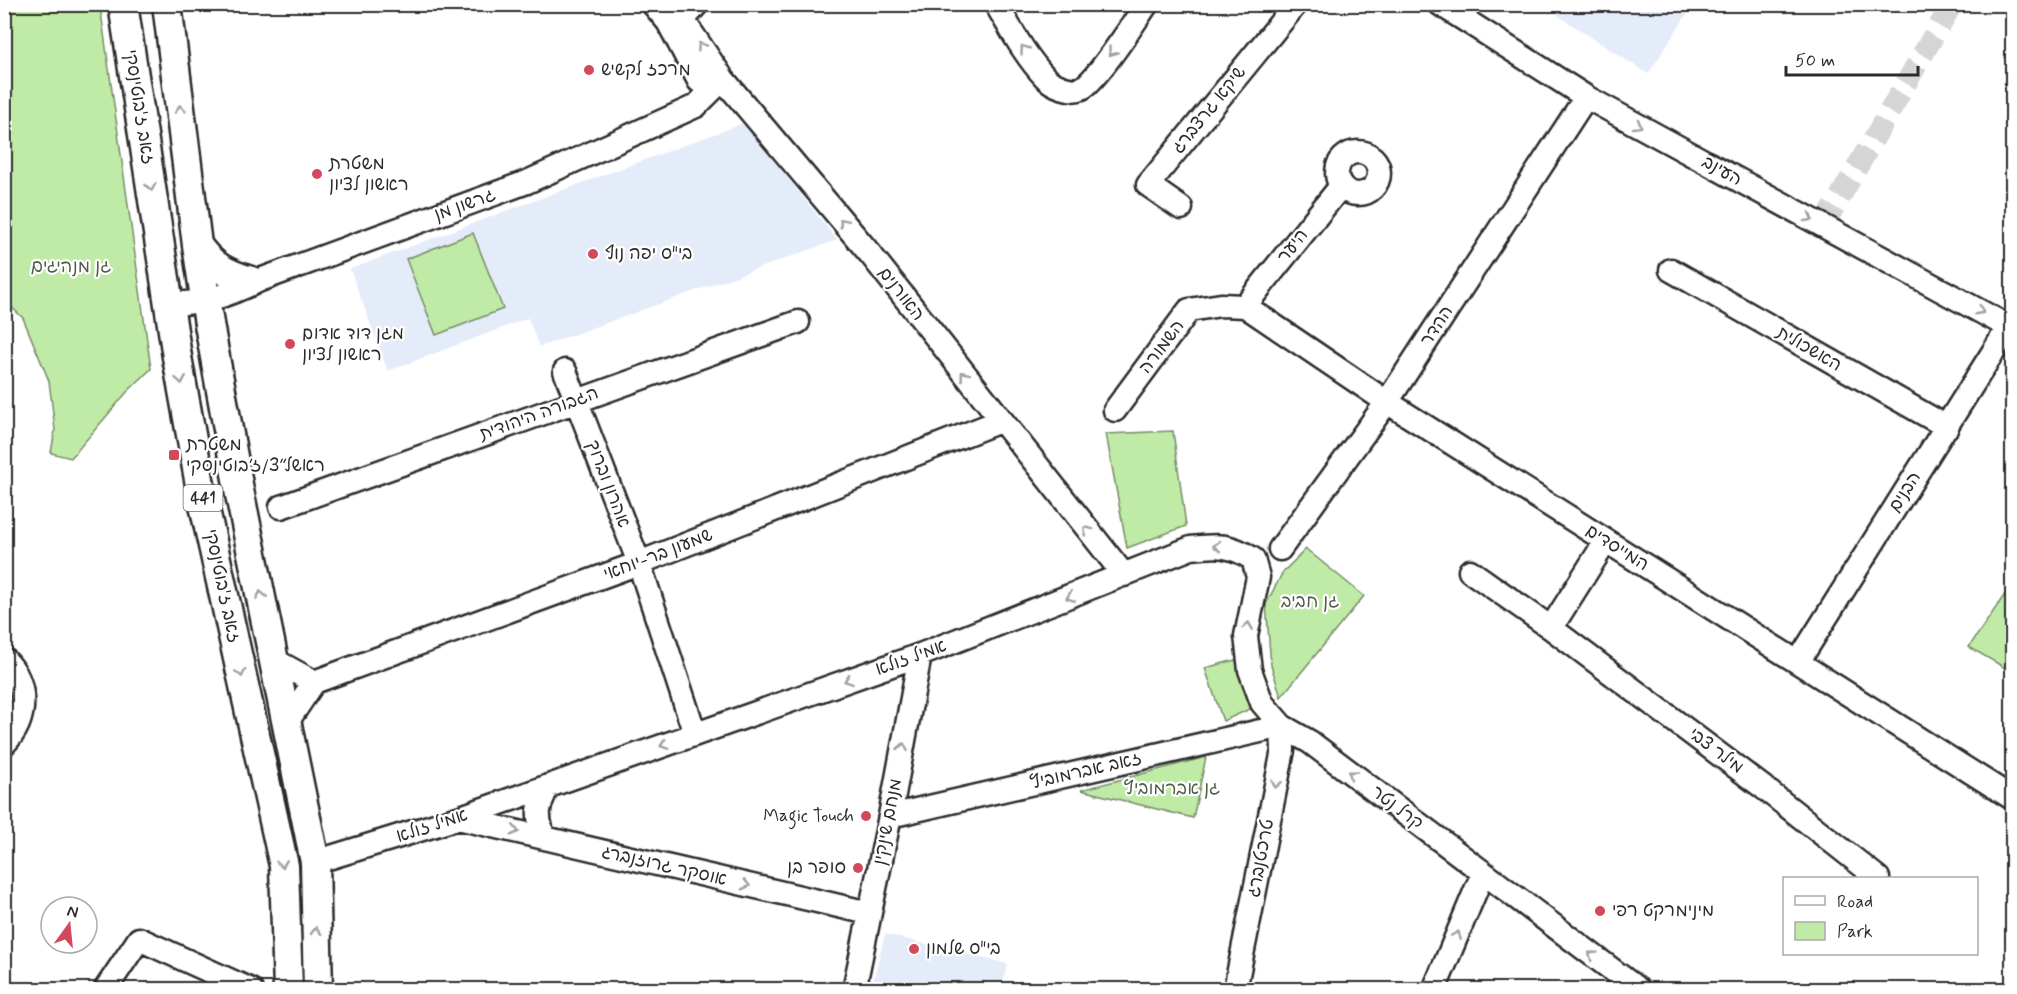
<svg xmlns="http://www.w3.org/2000/svg" width="2017" height="994" font-family="Mynerve,'Playpen Sans Hebrew',sans-serif">
<style>
.built{fill:#e4ecf9}
.green{fill:#c0eba7;stroke:#768b69;stroke-width:1.5}
.lines{fill:none;stroke-linecap:round;stroke-linejoin:round}
.minor-tunnel{stroke:#d5d5d5;stroke-width:22;stroke-dasharray:22 11;stroke-linecap:butt}
.minor-casing{stroke:#2b2b2b;stroke-width:27}
.major-casing{stroke:#2b2b2b;stroke-width:33}
.minor{stroke:#fff;stroke-width:22}
.major{stroke:#fff;stroke-width:28}
.oneway{stroke:#a0a0a0}
.poi-dot{fill:#d1495b;stroke:#fff;stroke-width:2}
.labels{text-anchor:middle;dominant-baseline:central;stroke-width:4.5;stroke-linejoin:round;paint-order:stroke}
.shield{fill:#fff;stroke:#6b6b6b;stroke-width:1.5}
.shield-label{font-size:16px;font-weight:bold;fill:#2b2b2b}
.poi-label{font-size:18px;fill:#2b2b2b;stroke:#fff;text-anchor:start}
.street-label{font-size:18px;fill:#2b2b2b;stroke:#fff}
.park-label{font-size:18px;fill:#505b4a;stroke:#fff}
</style>
<rect width="100%" height="100%" fill="#fff"/>
<filter id="ink" filterUnits="userSpaceOnUse"><feTurbulence type="fractalNoise" baseFrequency=".0167" numOctaves="2"/><feDisplacementMap in="SourceGraphic" scale="12" xChannelSelector="R" yChannelSelector="G"/><feConvolveMatrix kernelMatrix="1 2 1 2 8 2 1 2 1" color-interpolation-filters="sRGB"/></filter>
<g filter="url(#ink)">
<path class="built" d="M1564,5V4L1693,5L1648,74L1557,15Z
M744,123L837,240L539,347L528,318L388,371L350,269Z
M885,934L1008,964L1001,989H871Z"/>
<path class="green" d="M5,4L100,5L151,369L127,392L71,458L51,453L55,430L49,381L23,318L5,301Z
M473,233L503,309L436,335L406,259Z
M1173,431L1186,526L1127,548L1106,434Z
M1306,549L1364,596L1281,697L1271,665L1266,604L1283,572Z
M2012,584V672L1969,647Z
M1239,659L1252,708L1223,721L1205,668Z
M1206,757L1193,818L1081,790Z"/>
<g class="lines">
<path class="minor-tunnel" d="M1823,226L1952,4"/>
<defs>
<path id="minor" d="M653,4L668,22L699,81
M670,4L683,20L723,79L871,255L1124,575
M996,4C1011,29 1025,56 1045,77C1052,85 1072,93 1082,88C1096,81 1135,21 1147,4
M1440,4L1586,97L2009,327
M669,22L683,20L697,4
M1337 173a21 21 0 1 1 42 0a21 21 0 1 1-42 0Z
M1181,208L1148,185L1296,4
M1671,270L1947,427
M169,304C207,303 226,296 260,280L527,182L696,106L723,79
M1245,306L1341,186
M565,371L639,563L695,734
M1115,410L1189,310L1221,305L1245,306L1387,402L2012,798
M281,507L798,322
M1606,541L1551,628L1764,788L1878,878
M1280,549L1387,402L1586,97
M1470,571L1551,628
M4,659C29,682 28,721 4,744
M274,660L314,682
M1798,662L2012,322
M287,722L314,682L639,563L1000,421
M890,816L1282,726L1283,750L1235,990
M458,818L869,913
M544,838C536,814 537,809 548,786
M315,862L458,818L920,655L1191,548C1218,545 1230,544 1253,559L1258,577L1246,636L1250,670L1262,703L1282,726L1310,742L1639,990
M105,990L139,939L251,990
M854,990L890,816L920,655
M1434,990L1483,873"/>
<path id="major" d="M123,4L177,357L202,496L284,866L288,990
M167,4L197,245L209,324L239,490L315,862L318,990
M197,245C211,266 227,274 251,281"/>
</defs>
<use href="#minor" class="minor-casing"/>
<use href="#major" class="major-casing"/>
<use href="#minor" class="minor"/>
<use href="#major" class="major"/>
</g>
<defs><path id="oneway-chevron" d="M-2-3.5L2.5 0L-2 3.5" fill="none" stroke-width="1.6" stroke-linecap="round" stroke-linejoin="round" transform="scale(1.5)"/></defs>
<g class="oneway">
<use href="#oneway-chevron" transform="translate(701 46) rotate(-124)"/>
<use href="#oneway-chevron" transform="translate(1024 49) rotate(-126)"/>
<use href="#oneway-chevron" transform="translate(1112 52) rotate(126)"/>
<use href="#oneway-chevron" transform="translate(180 109) rotate(-97)"/>
<use href="#oneway-chevron" transform="translate(1638 125) rotate(29)"/>
<use href="#oneway-chevron" transform="translate(151 187) rotate(81)"/>
<use href="#oneway-chevron" transform="translate(1809 218) rotate(29)"/>
<use href="#oneway-chevron" transform="translate(843 222) rotate(-130)"/>
<use href="#oneway-chevron" transform="translate(1980 311) rotate(28)"/>
<use href="#oneway-chevron" transform="translate(964 375) rotate(-128)"/>
<use href="#oneway-chevron" transform="translate(181 380) rotate(80)"/>
<use href="#oneway-chevron" transform="translate(1087 530) rotate(-128)"/>
<use href="#oneway-chevron" transform="translate(1217 546) rotate(-179)"/>
<use href="#oneway-chevron" transform="translate(261 595) rotate(-102)"/>
<use href="#oneway-chevron" transform="translate(1070 597) rotate(159)"/>
<use href="#oneway-chevron" transform="translate(1248 626) rotate(-82)"/>
<use href="#oneway-chevron" transform="translate(241 673) rotate(78)"/>
<use href="#oneway-chevron" transform="translate(848 680) rotate(161)"/>
<use href="#oneway-chevron" transform="translate(664 745) rotate(161)"/>
<use href="#oneway-chevron" transform="translate(903 747) rotate(-79)"/>
<use href="#oneway-chevron" transform="translate(1352 774) rotate(-143)"/>
<use href="#oneway-chevron" transform="translate(1276 784) rotate(101)"/>
<use href="#oneway-chevron" transform="translate(515 831) rotate(13)"/>
<use href="#oneway-chevron" transform="translate(282 864) rotate(82)"/>
<use href="#oneway-chevron" transform="translate(746 885) rotate(13)"/>
<use href="#oneway-chevron" transform="translate(316 931) rotate(-91)"/>
<use href="#oneway-chevron" transform="translate(1457 935) rotate(-67)"/>
<use href="#oneway-chevron" transform="translate(1592 955) rotate(-143)"/>
</g>
</g>
<g class="poi-dot">
<circle cx="589" cy="70" r="6"/>
<circle cx="317" cy="174" r="6"/>
<circle cx="593" cy="254" r="6"/>
<circle cx="290" cy="344" r="6"/>
<rect x="168" y="449" width="12" height="12" rx="3"/>
<circle cx="866" cy="816" r="6"/>
<circle cx="858" cy="868" r="6"/>
<circle cx="1600" cy="911" r="6"/>
<circle cx="914" cy="949" r="6"/>
</g>
<g class="labels">
<rect class="shield" x="183.5" y="485" width="39" height="26" rx="4.5"/>
<g class="shield-label">
<text x="203" y="498">441</text>
</g>
<g class="poi-label">
<text x="601" y="70">מרכז לקשיש</text>
<text x="329" y="164">משטרת<tspan x="329" dy="21">ראשון לציון</tspan></text>
<text x="605" y="254">בי"ס יפה נוף</text>
<text x="302" y="334">מגן דוד אדום<tspan x="302" dy="21">ראשון לציון</tspan></text>
<text x="186" y="445">משטרת<tspan x="186" dy="21">ראשל״צ/ז׳בוטינסקי</tspan></text>
<text x="854" y="816" text-anchor="end">Magic Touch</text>
<text x="846" y="868" text-anchor="end">סופר בן</text>
<text x="1612" y="911">מינימרקט רפי</text>
<text x="926" y="949">בי"ס שלמון</text>
</g>
<g class="street-label">
<text transform="translate(139 107) rotate(81)">זאב ז'בוטינסקי</text>
<text transform="translate(1209 110) rotate(-51)">שיקא גרצברג</text>
<text transform="translate(1722 171) rotate(29)">העינב</text>
<text transform="translate(465 205) rotate(-20)">גרשון מן</text>
<text transform="translate(1293 246) rotate(-51)">היער</text>
<text transform="translate(901 294) rotate(52)">האורנים</text>
<text transform="translate(1437 326) rotate(-57)">ההדר</text>
<text transform="translate(1162 347) rotate(-53)">השמורה</text>
<text transform="translate(1809 349) rotate(30)">האשכולית</text>
<text transform="translate(539 414) rotate(-20)">הגבורה היהודית</text>
<text transform="translate(608 484) rotate(69)">אהרון וברוך</text>
<text transform="translate(1905 492) rotate(-58)">הבנים</text>
<text transform="translate(1617 548) rotate(32)">המייסדים</text>
<text transform="translate(658 555) rotate(-21)">שמעון בר-יוחאי</text>
<text transform="translate(222 586) rotate(78)">זאב ז'בוטינסקי</text>
<text transform="translate(911 658) rotate(-20)">אמיל זולא</text>
<text transform="translate(1716 751) rotate(37)">מילר צבי</text>
<text transform="translate(1086 771) rotate(-13)">זאב אברמוביץ</text>
<text transform="translate(1397 808) rotate(37)">קרל נטר</text>
<text transform="translate(888 822) rotate(-79)">מנחם שינקין</text>
<text transform="translate(432 826) rotate(-18)">אמיל זולא</text>
<text transform="translate(1261 858) rotate(-79)">טרכטנברג</text>
<text transform="translate(664 866) rotate(13)">אוסקר גרוזנברג</text>
</g>
<g class="park-label">
<text x="71" y="267">גן מנהיגים</text>
<text x="1310" y="602">גן חביב</text>
<text x="1172" y="789">גן אברמוביץ</text>
</g>
</g>
<rect width="2017" height="994" fill="none" stroke="#fff" stroke-width="24"/>
<rect x="12" y="12" width="1993" height="970" fill="none" stroke="#2b2b2b" stroke-width="2" filter="url(#ink)"/>
<rect x="1783" y="877" width="195" height="78" fill="#ffffff" stroke="#aaaaaa" stroke-width="1.5"/>
<rect x="1795" y="896" width="30" height="9" fill="#ffffff" stroke="#aaaaaa" stroke-width="1.5"/>
<text x="1837" y="907" font-size="18" fill="#2b2b2b">Road</text>
<rect x="1795" y="922" width="30" height="18" fill="#c0eba7" stroke="#aaaaaa" stroke-width="1.5"/>
<text x="1837" y="937" font-size="18" fill="#2b2b2b">Park</text>
<g transform="translate(69 925) rotate(15)"><circle r="28" fill="#ffffff" stroke="#aaaaaa" stroke-width="1.5"/>
<path d="M0-4.5L10 22L0 15L-10 22Z" fill="#d1495b"/>
<text y="-9" font-size="16" font-weight="bold" text-anchor="middle" fill="#2b2b2b">N</text>
</g>
<path d="M1786 66v9h132v-9" fill="none" stroke="#2b2b2b" stroke-width="3"/>
<text x="1795" y="66" font-size="18" fill="#2b2b2b" stroke="#ffffff" stroke-width="4.5" paint-order="stroke">50 m</text>
</svg>
